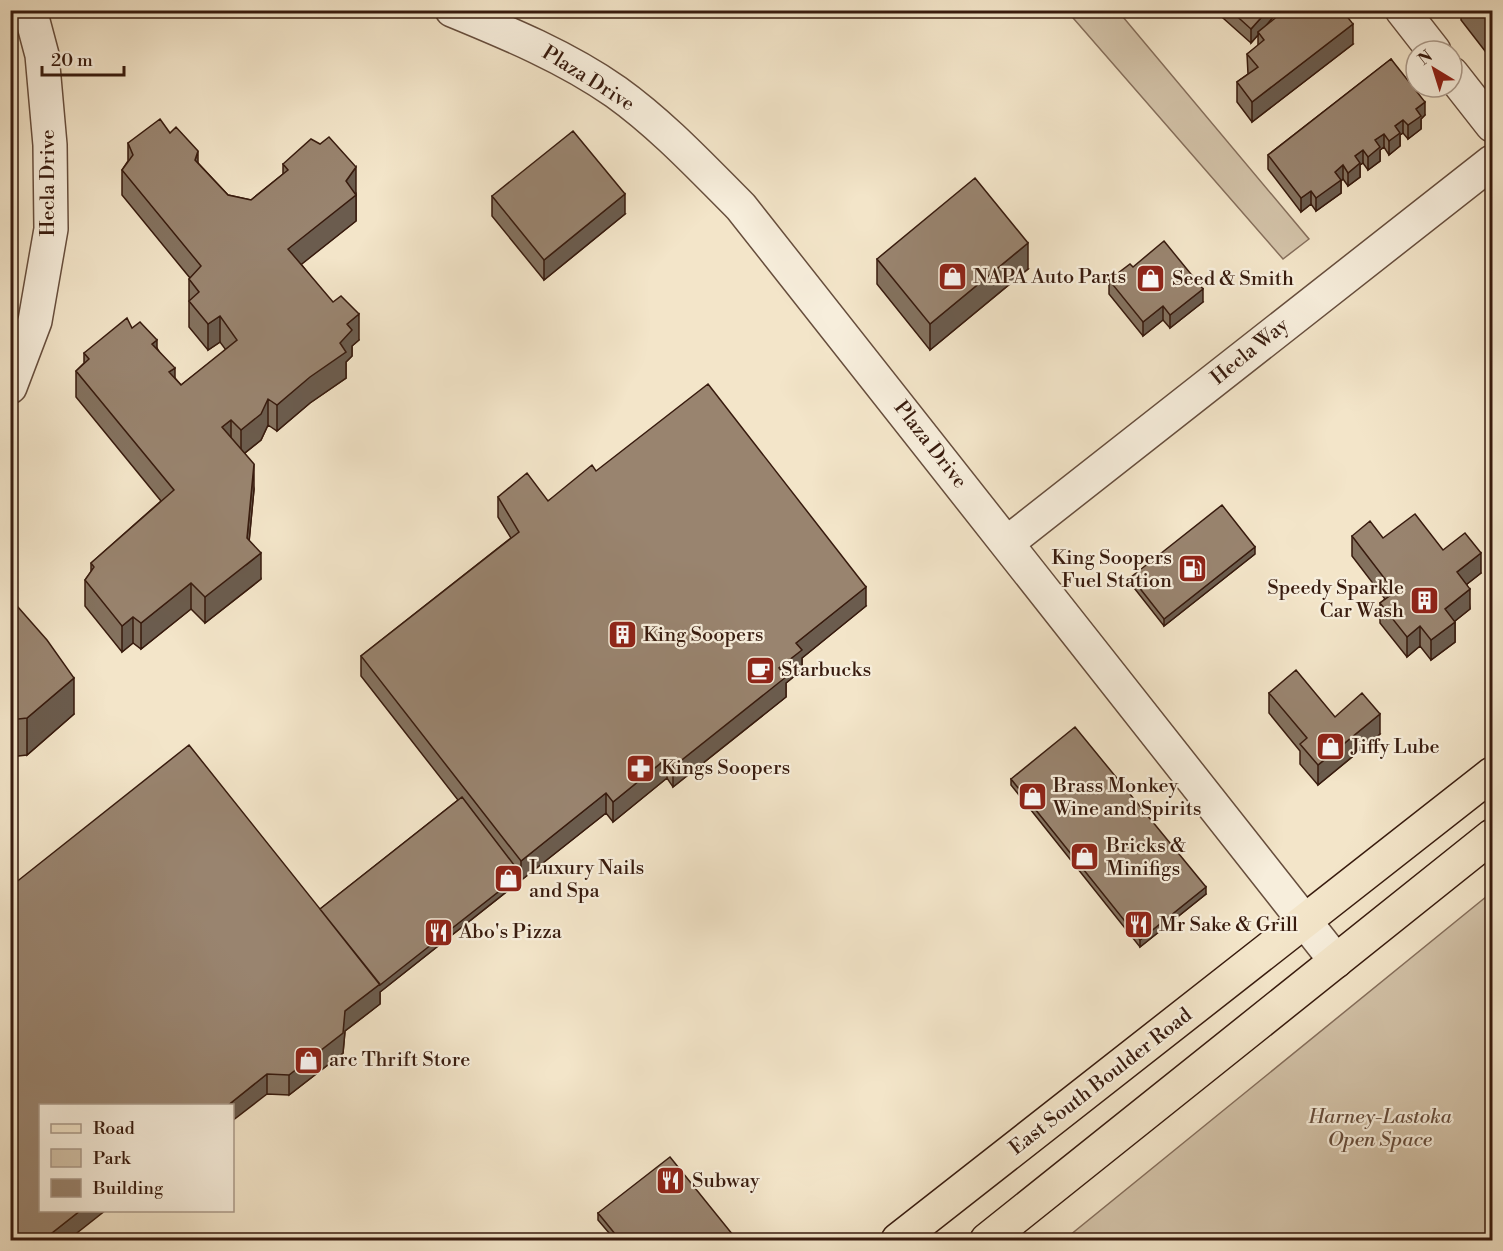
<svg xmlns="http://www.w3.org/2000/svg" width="1503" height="1251" font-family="'Libre Bodoni',serif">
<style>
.green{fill:#d3c3a9;stroke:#866f5c;stroke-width:1.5}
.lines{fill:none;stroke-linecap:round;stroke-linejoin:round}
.minor-casing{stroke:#674e3d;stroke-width:36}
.major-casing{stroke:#381b0e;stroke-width:36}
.minor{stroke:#f7eedc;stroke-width:33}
.major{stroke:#f3e5c9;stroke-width:33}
.wall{fill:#84725f;stroke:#381b0e;stroke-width:1.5}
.shaded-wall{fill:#6b5c4e;stroke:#381b0e;stroke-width:1.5}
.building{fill:#99846f;stroke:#381b0e;stroke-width:1.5}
.labels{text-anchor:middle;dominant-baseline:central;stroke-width:4.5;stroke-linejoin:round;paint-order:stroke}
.street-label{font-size:20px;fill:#381b0e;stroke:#f7eedc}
.poi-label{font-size:20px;fill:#381b0e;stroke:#f7eedc;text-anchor:start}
.park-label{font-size:20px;font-style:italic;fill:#664d3c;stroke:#f7eedc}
</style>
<rect width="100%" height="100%" fill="#f3e5c9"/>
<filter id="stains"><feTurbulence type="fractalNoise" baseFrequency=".00333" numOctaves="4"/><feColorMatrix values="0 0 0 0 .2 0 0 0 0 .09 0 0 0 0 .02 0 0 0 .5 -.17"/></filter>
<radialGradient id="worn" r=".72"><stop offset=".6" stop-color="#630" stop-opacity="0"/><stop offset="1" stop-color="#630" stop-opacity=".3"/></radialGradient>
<path class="green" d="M1067,11H1118L1309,239L1283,259Z
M1492,892V1240H1064Z"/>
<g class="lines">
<defs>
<path id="minor" d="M452,10C508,33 566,57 616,92C662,125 701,167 741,207L1336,961
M1402,10L1434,51
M1452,74L1492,125
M10,387L35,321L51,229L50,145L42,55L30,10
M1007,543L1492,162"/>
<path id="major" d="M898,1240L1492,774
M987,1240L1492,836"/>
</defs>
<use href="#minor" class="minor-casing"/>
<use href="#major" class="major-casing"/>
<use href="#minor" class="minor"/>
<use href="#major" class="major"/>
</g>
<path class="wall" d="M1214,10H1279L1267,24L1353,44L1252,122L1237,102V82L1248,74L1247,54L1258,46V35L1251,43Z
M1461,10H1492V60L1461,20Z
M1391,59L1425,115L1421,119V129L1408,139L1403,133L1400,135V146L1389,155L1384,147L1380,150V161L1368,170L1363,163L1360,165V177L1348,186L1343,179L1341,181V193L1316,211L1311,204L1301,212L1268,169V155Z
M170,133L228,195L251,200L283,174V164L356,193V221L301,264L359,340L352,346V356L346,362V378L310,403L277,431L268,425L261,440L245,453L254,489L249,541L261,579L205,623L191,609L141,649L133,643L122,652L85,606V580L91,572V563L161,501L76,397V371L84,363V353L132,328L157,348L175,378L181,385L226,350L220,342L208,350L189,327V279L190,278L122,195V170L128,161V143Z
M492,196L625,214L544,280L492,216Z
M877,259L1028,269L930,350L877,284Z
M1133,267L1203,302L1170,328L1163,320L1143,336L1109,294V280Z
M596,471L866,606L802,658V670L786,683V697L673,787L667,778L613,822L606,813L380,992V1004L345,1031L343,1053L289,1095L267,1094L232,1106H40L320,909L458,800L361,676V656L511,538L498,517V497L548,501Z
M1352,536L1383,538L1443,550L1481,573L1467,584L1470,609L1455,621V642L1431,660L1420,646L1407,657L1380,623V603L1385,599L1352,556Z
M1255,554L1164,626L1131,584V577Z
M10,598L74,714L27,755L10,757Z
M1269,693L1335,717L1380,734L1318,785L1300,764V751L1269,713Z
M1011,779L1206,894L1140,947L1011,785Z
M598,1213L737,1240H615L598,1220Z"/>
<path class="shaded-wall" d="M1268,10H1279L1259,34L1258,32V35L1251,43V29Z
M1353,24V44L1252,122V102Z
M1425,102V115L1421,119V129L1408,139V125L1416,109Z
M1403,120V133L1400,135V146L1389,155V141L1395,126Z
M1384,134V147L1380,150V161L1368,170V157L1375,140Z
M1363,150V163L1360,165V177L1348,186V173L1355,156Z
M198,151V177L195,160Z
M1343,165V179L1341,181V193L1316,211V198L1335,172Z
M356,167V193L353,197L356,195V221L288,275V249L346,181Z
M1311,191V204L1301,212V198Z
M625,194V214L544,280V260Z
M1028,243V269L930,350V324Z
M1203,289V302L1170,328V315Z
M1163,306V320L1143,336V322Z
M359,314V340L352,346V356L346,362V378L310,403L277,431V405L340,343L347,324Z
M220,316V342L208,350V324Z
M157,340V366L152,344Z
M175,368V394L169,372Z
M268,399V425L261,440L241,456V430Z
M231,420V445L222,427Z
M254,464V489L247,564L261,553V579L205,623V597L247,538Z
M1255,547V554L1164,626V619Z
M1481,553V573L1457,592V572Z
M191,583V609L141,649V623Z
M866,587V606L802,658V670L786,683V697L673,787V767L796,643Z
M1470,589V609L1445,629V609Z
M133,617V643L122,652V626Z
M1455,622V642L1431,660V640Z
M1420,626V646L1407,657V637Z
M74,678V714L27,755V718Z
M1380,714V734L1318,785V765Z
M667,758V778L613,822V802Z
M606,793V813L380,992V1004L345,1031L343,1053L289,1095V1075L345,1011L521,874V861Z
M1206,887V894L1140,947V940Z
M267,1074V1094L232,1121V1106H227Z
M81,1210H106L68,1240H43Z"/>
<path class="building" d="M1230,10H1268L1251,29Z
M1285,10H1342L1353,24L1252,102L1237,82L1258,67L1247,54L1264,40L1258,32Z
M1482,10H1492V23Z
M1391,59L1425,102L1416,109L1421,116L1408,125L1403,120L1395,126L1400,133L1389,141L1384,134L1375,140L1380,147L1368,157L1363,150L1355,156L1360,163L1348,173L1343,165L1335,172L1341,180L1316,198L1311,191L1301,198L1268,155Z
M160,119L170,133L176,127L198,151L195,160L228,195L251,200L288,170L283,164L311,139L320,144L329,137L356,167L346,181L356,195L288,249L333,302L341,296L359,314L347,324L352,330L340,343L346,352L310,377L277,405L268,399L261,414L241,430L231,420L222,427L254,464L247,538L261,553L205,597L191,583L141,623L133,617L122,626L85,580L94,567L91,563L174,490L76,371L89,359L84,353L127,318L132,328L140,322L157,340L152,344L175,368L169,372L181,385L237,340L220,316L208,324L189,301L199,292L189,279L201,266L122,170L133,155L128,143Z
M573,131L625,194L544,260L492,196Z
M975,178L1028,243L930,324L877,259Z
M1164,241L1203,289L1170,315L1163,306L1143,322L1109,280L1130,264L1133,267Z
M708,384L866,587L796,643L802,650L779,668L786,677L673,767L667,758L613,802L606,793L521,861L361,656L519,532L498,497L527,473L548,501L592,465L596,471Z
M1222,505L1255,547L1164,619L1131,577Z
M1415,514L1443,550L1465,533L1481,553L1457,572L1470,589L1445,609L1455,622L1431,640L1420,626L1407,637L1380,603L1395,592L1352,536L1370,521L1383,538Z
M10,598L47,640L74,678L27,718L10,720Z
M1296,670L1335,717L1362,693L1380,714L1318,765L1300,744L1307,738L1269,693Z
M1075,727L1206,887L1140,940L1011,779Z
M189,745L380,984L345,1011L343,1033L289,1075L267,1074L227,1106H40V1210H81L43,1240H10V887Z
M462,797L521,874L380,985L320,909Z
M670,1157L737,1240H620L598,1213Z"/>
<defs>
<symbol id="shop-square" viewBox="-11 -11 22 22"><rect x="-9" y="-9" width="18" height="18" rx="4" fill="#8f2418" stroke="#f7eedc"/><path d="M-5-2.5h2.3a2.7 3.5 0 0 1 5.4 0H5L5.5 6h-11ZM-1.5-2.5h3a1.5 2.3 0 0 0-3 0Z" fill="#fff"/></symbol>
<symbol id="fuel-square" viewBox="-11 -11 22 22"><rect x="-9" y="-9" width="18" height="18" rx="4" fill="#8f2418" stroke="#f7eedc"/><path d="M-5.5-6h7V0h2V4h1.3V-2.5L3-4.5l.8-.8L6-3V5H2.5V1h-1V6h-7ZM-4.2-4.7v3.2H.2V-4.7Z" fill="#fff"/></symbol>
<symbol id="building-square" viewBox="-11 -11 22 22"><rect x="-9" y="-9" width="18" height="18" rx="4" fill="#8f2418" stroke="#f7eedc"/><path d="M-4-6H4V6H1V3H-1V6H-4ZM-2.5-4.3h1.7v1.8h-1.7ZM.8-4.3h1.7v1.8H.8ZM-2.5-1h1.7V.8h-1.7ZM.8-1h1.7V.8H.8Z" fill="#fff"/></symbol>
<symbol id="cafe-square" viewBox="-11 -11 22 22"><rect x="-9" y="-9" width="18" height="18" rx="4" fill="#8f2418" stroke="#f7eedc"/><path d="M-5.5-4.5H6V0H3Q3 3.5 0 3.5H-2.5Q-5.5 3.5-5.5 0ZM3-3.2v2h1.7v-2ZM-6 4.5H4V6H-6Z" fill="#fff"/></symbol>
<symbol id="pharmacy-square" viewBox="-11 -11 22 22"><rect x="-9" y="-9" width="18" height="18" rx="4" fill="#8f2418" stroke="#f7eedc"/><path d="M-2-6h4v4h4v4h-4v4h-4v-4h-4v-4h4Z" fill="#fff"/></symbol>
<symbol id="restaurant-square" viewBox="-11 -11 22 22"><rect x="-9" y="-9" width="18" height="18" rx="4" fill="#8f2418" stroke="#f7eedc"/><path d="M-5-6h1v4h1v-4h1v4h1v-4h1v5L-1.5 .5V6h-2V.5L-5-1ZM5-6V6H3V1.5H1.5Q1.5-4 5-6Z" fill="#fff"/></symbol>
</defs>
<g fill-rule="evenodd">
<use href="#shop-square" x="936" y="260" width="33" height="33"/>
<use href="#shop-square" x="1134" y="262" width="33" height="33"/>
<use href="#fuel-square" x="1176" y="552" width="33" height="33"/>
<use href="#building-square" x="1408" y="584" width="33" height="33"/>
<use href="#building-square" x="606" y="618" width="33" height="33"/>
<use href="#cafe-square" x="744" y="654" width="33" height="33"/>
<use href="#shop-square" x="1314" y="730" width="33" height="33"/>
<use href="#pharmacy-square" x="624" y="752" width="33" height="33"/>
<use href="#shop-square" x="1016" y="780" width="33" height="33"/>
<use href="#shop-square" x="1068" y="840" width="33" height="33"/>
<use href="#shop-square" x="492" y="862" width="33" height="33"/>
<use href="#restaurant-square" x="1122" y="908" width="33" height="33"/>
<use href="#restaurant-square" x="422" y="916" width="33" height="33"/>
<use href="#shop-square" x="292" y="1044" width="33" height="33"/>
<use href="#restaurant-square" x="654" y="1164" width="33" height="33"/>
</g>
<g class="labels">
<g class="street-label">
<text transform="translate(588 79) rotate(32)">Plaza Drive</text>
<text transform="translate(48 183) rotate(-90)">Hecla Drive</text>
<text transform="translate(1250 352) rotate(-39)">Hecla Way</text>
<text transform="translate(930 445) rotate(52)">Plaza Drive</text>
<text transform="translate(1101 1082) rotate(-38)">East South Boulder Road</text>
</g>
<g class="poi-label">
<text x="973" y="277">NAPA Auto Parts</text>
<text x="1172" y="279">Seed &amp; Smith</text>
<text x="1172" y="558" text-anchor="end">King Soopers<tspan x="1172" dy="23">Fuel Station</tspan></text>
<text x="1404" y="588" text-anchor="end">Speedy Sparkle<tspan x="1404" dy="23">Car Wash</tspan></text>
<text x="643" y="635">King Soopers</text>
<text x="781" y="670">Starbucks</text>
<text x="1351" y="747">Jiffy Lube</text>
<text x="661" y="768">Kings Soopers</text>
<text x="1053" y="786">Brass Monkey<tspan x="1053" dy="23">Wine and Spirits</tspan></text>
<text x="1106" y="846">Bricks &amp;<tspan x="1106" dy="23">Minifigs</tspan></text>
<text x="529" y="868">Luxury Nails<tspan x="529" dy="23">and Spa</tspan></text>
<text x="1159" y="925">Mr Sake &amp; Grill</text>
<text x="459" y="932">Abo's Pizza</text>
<text x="329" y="1060">arc Thrift Store</text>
<text x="692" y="1181">Subway</text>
</g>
<g class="park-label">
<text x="1380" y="1117">Harney-Lastoka<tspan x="1380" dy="23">Open Space</tspan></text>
</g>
</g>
<rect width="1503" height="1251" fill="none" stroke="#f3e5c9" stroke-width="36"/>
<rect x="12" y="12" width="1479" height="1227" fill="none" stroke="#381b0e" stroke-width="3"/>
<rect x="18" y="18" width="1467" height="1215" fill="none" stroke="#381b0e" stroke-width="1.5"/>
<rect x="39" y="1104" width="195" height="108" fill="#f7eedc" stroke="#ab9a8a" stroke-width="1.5"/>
<rect x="51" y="1124" width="30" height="9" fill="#f3e5c9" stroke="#ab9a8a" stroke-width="1.5"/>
<text x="93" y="1134" font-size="18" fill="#381b0e">Road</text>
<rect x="51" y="1149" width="30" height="18" fill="#d3c3a9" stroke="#ab9a8a" stroke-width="1.5"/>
<text x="93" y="1164" font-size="18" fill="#381b0e">Park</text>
<rect x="51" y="1179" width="30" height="18" fill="#99846f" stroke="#ab9a8a" stroke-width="1.5"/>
<text x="93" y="1194" font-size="18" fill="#381b0e">Building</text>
<g transform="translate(1434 69) rotate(322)"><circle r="28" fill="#f7eedc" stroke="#ab9a8a" stroke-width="1.5"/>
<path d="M0-4.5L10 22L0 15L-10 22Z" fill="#8f2418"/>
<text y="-9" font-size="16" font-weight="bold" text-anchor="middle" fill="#381b0e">N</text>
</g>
<path d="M42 66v9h82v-9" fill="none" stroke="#381b0e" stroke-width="3"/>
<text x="51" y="66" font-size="18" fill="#381b0e" stroke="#f7eedc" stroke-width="4.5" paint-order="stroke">20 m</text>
<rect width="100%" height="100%" filter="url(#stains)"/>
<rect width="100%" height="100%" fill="url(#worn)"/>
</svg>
